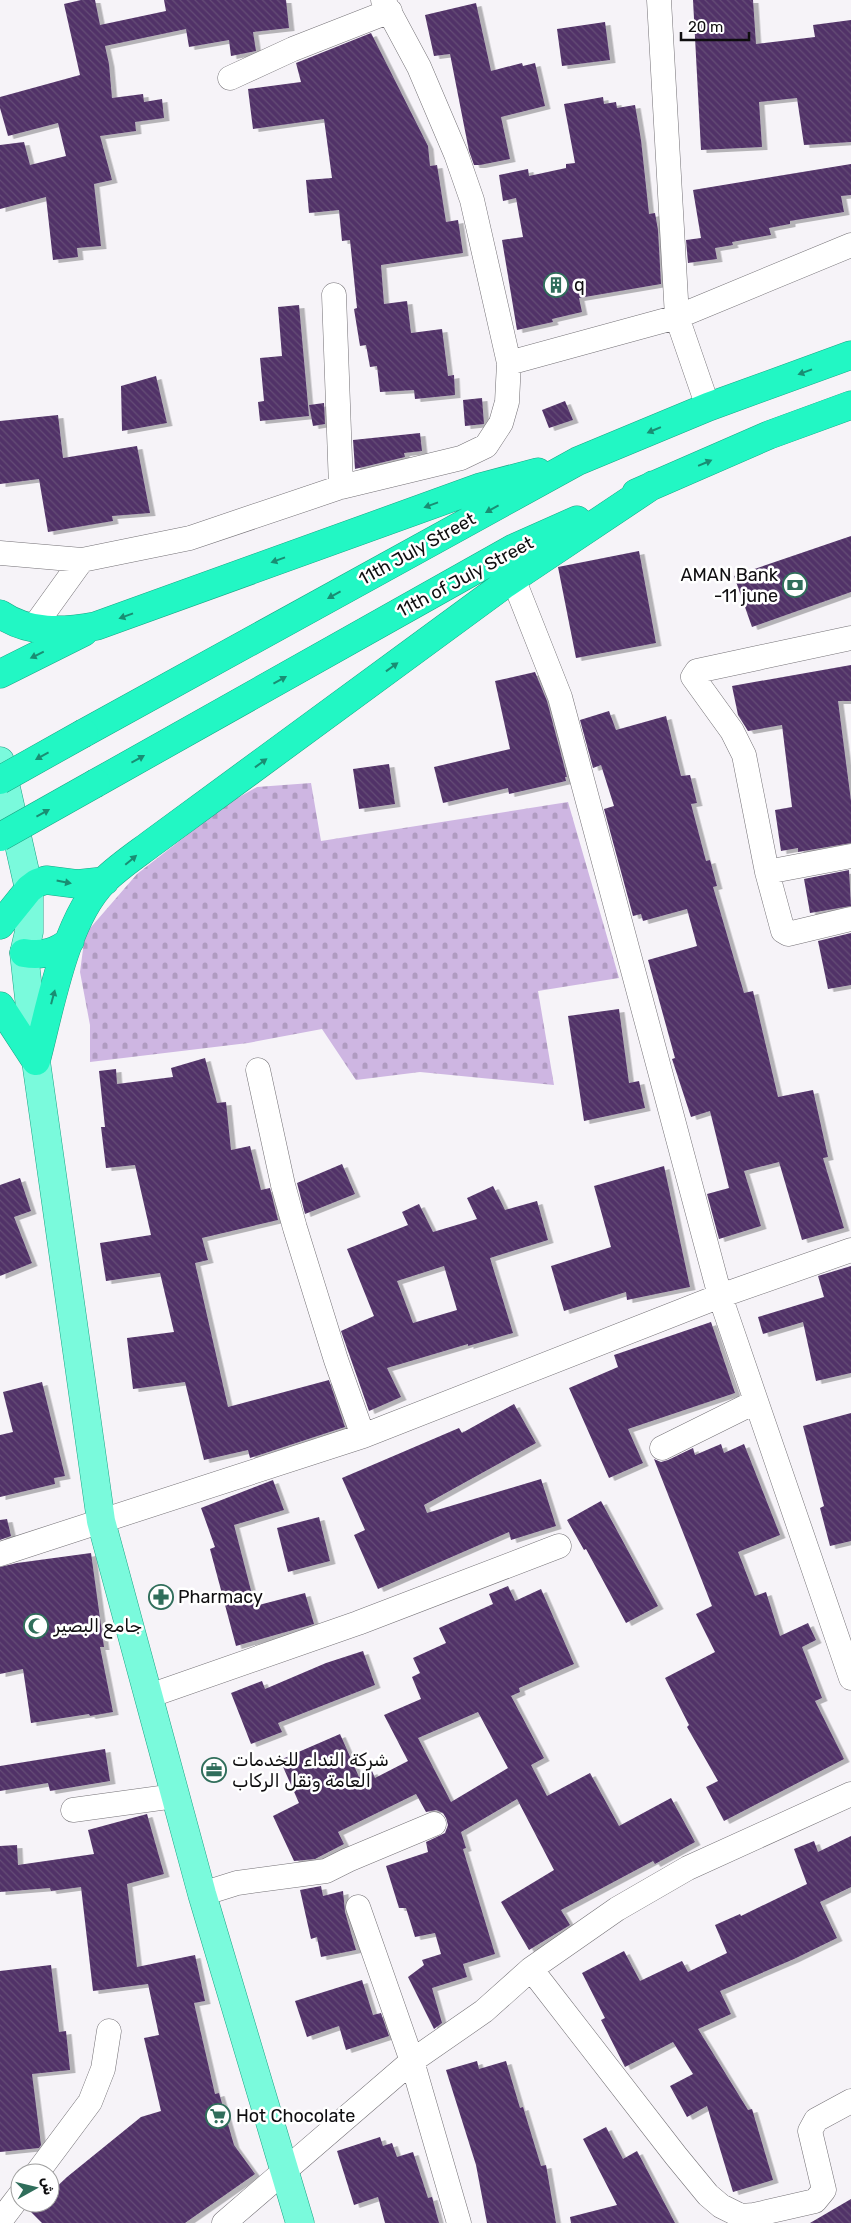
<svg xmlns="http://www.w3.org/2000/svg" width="851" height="2223" font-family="Rubik,Cairo,sans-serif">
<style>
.cemetery{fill:url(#cemetery-stones)}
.building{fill:url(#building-back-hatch);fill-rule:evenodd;filter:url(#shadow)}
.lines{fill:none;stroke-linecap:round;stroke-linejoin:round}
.minor-casing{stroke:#747176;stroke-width:25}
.major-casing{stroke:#1ba585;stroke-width:29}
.highway-casing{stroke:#1ba585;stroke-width:29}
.minor{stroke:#fff;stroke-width:24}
.major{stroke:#7afadc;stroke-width:28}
.highway{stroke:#22f7c4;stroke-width:28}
.highway-bridge-casing{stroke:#1ba585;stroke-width:29;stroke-linecap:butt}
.highway-bridge{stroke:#22f7c4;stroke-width:28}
.oneway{fill:#198e73}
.labels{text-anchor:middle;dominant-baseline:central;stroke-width:5;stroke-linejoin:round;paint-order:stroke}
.poi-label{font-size:18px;fill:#0f0e10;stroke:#fff;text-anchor:start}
.street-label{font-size:18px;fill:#0f0e10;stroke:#fff}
</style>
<defs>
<pattern id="cemetery-stones" width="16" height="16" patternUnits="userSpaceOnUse" patternTransform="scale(1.25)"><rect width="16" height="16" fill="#ceb6e2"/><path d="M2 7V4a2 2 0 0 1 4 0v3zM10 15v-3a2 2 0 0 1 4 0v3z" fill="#b09bc1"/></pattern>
<pattern id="building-back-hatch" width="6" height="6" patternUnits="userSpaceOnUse" patternTransform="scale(1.25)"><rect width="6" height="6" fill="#513267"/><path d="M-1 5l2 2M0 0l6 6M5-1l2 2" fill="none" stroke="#654d77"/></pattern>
<filter id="shadow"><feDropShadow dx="5.5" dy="3" stdDeviation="0" flood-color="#0004"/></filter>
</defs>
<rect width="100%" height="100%" fill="#f6f3f8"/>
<path class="cemetery" d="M311,783L321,841L568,802L619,978L538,991L554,1085L420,1072L356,1080L322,1029L248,1043L90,1062V1025L80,972L85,934L137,874L227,804L257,787Z"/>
<path class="building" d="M81,0H95L100,25L166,11L164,0H286L289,28L253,32L256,51L231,56L229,40L189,47L186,29L105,46L109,64L112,98L143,94L144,102L162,99L164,118L135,122L136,131L100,136L112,180L94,184L101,246L77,248L78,257L53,260L46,197L0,209V145L24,142L30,165L66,156L58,123L8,136L0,108V97L80,75L64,4Z
M693,0H753L756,44L815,37L813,25L851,20V142L804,145L797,98L759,102L762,147L701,150Z
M476,3L491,71L522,63L523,66L535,63L545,106L501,117L510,159L480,165H474L469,151L450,54L434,56L425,15Z
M605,22L610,60L562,66L557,29Z
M371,33L428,146L430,166L437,165L446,222L458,220L463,253L381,265L384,304L407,301L411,333L442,329L448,376L454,375L455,395L415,399L414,390L380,392L377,366L370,367L366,345L360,346L354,309L357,308L350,240L342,241L339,210L309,213L306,180L332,178L324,119L253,129L248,89L301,82L296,63Z
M603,97L604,104L616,102L617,108L635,105L641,140L649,214L655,213L658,230L661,284L579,298L582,312L552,319L553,322L517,330L502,240L523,237L516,198L503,201L499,175L528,169L529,176L566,168V164L575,163L564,104Z
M851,164V195L841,196L844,212L790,221V224L769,228L771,235L732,242L733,245L715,248L717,259L688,263L686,240L701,238L693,190Z
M299,305L309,416L260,421L258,402L264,401L260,358L282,356L278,307Z
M156,376L167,423L122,431L121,386Z
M482,398L484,424L465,426L463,400Z
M565,401L573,420L549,428L542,410Z
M324,403L325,424L313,426L309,405Z
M58,415L63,458L137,446L150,513L112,516L113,521L48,532L39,479L0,484V421Z
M420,433L422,451L404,453L405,457L355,469L353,440Z
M851,536V592L752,627L734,576Z
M639,551L656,643L576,658L558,567Z
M851,665V701H838L851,801V843L798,852V848L781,851L775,810L792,807L782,725L748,731L738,715L732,686Z
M535,672L547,701L567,777H565L566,781L509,794L508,788L443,803L434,767L510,749L495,681Z
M609,711L616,730L666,716L681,776L690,775L697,803L691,804L706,861L710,860L717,886L713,887L744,993L753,991L778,1097L813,1090L828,1157L823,1158L844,1228L802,1240L779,1162L744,1171L761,1226L719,1239L707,1194L729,1188L710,1111L691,1117L672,1059L675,1058L648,960L697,946L687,909L643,921L641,914L633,916L604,809L614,806L601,765L593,768L580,720Z
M389,764L395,804L359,809L353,769Z
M849,870L851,906L810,913L804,879Z
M851,933V985L828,989L818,941Z
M619,1009L629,1083L639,1081L645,1108L584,1121L568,1016Z
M205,1058L217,1103L226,1102L231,1150L250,1146L261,1190L270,1188L278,1220L202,1238L208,1260L195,1263L228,1407L329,1380L345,1427L250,1458L248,1450L204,1460L185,1382L133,1389L127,1338L174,1332L160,1273L106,1281L100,1243L151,1235L135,1165L106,1168L101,1127H105L99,1071L116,1069L117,1084L173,1077L171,1068Z
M342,1164L355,1194L305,1214L297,1183Z
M664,1166L690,1287L627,1300L626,1292L564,1311L551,1266L611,1247L594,1186Z
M20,1178L31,1211L14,1217L32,1263L0,1276V1185Z
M493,1186L505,1210L537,1201L548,1240L490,1258L513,1333L468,1346V1344L387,1368L401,1397L369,1411L341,1331L374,1316L347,1249L408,1225L402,1212L419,1204L433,1232L477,1219L467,1198ZM444,1266L457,1310L413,1323L397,1281Z
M851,1266V1373L816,1381L803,1322L763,1334L758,1317L824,1297L818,1276Z
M711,1322L735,1393L628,1429L643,1463L609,1478L569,1388L618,1367L614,1355Z
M42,1382L65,1476L54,1478L55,1484L0,1497V1435L13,1432L3,1392Z
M514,1404L536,1443L424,1505L427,1513L541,1479L556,1526L511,1540L509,1532L378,1589L354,1535L365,1530L342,1478L459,1428L462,1433Z
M851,1413V1541L830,1546L820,1508L824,1506L803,1426Z
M721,1444L724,1453L744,1444L780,1535L738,1552L755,1596L766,1592L780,1636L808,1623L816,1640L802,1647L822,1698L815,1701L844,1759L724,1821L706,1787L718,1781L687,1727L689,1725L665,1678L715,1652L696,1614L712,1606L654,1459L661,1462L668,1460L693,1448L695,1455Z
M273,1480L284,1510L234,1525L255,1606L305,1593L314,1624L236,1646L210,1549L215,1547L201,1508Z
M601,1501L658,1606L626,1623L586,1549L584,1550L567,1520Z
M319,1517L330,1561L288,1572L277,1528Z
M7,1519L11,1536L0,1540V1520Z
M91,1553L104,1647H100L113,1712L90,1716L89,1714L31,1723L23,1669L0,1674V1567L17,1563Z
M508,1586L515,1601L541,1589L574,1664L519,1688L520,1692L511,1696L544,1758L531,1765L547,1796L590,1773L619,1826L671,1798L695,1842L655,1864L653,1861L561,1910L570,1925L529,1950L501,1902L554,1870L517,1799L461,1832L466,1848L463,1849L495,1954L463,1964L467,1977L432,1988L442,2023L434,2029L408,1977L424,1965L422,1960L441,1954L435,1933L415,1937L406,1908H399L386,1866L428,1852L426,1842L445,1833L448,1825L446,1818L443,1813L436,1810L426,1812L416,1794L338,1832L344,1844L315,1859L294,1861L273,1816L299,1803L280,1760L340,1734L359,1777L372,1771L375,1778L408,1761L384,1715L421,1699L412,1677L420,1673L413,1658L446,1643L439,1628L493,1604L489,1594ZM478,1712L508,1768L451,1802L418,1738Z
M363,1651L375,1685L278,1723L282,1732L251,1744L231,1693L262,1681L265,1689L326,1663Z
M105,1749L110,1781L50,1791L48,1783L0,1791V1766Z
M147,1814L164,1874L127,1884L137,1967L195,1955L205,2001L194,2003L215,2094L219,2093L234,2145L255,2174L185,2223H42L31,2212L40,2203H50V2193L67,2177L141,2117L161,2111L144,2038L159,2035L148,1984L93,1991L81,1887L51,1891L50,1888L0,1892V1846L17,1845L18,1865L94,1854L88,1830Z
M851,1836V1887L820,1902L837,1938L794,1959L720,1991L731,2014L698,2029L748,2110L752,2109L773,2180L733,2192L707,2106L687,2117L670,2086L693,2074L673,2042L625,2067L601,2020L605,2018L582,1973L624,1951L640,1981L682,1961L688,1972L727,1953L715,1925L740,1914L741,1916L807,1884L794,1849L814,1841L818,1852Z
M321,1886L323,1896L343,1891L345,1912L356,1950L321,1957L317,1937L311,1939L300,1890Z
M51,1965L59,2032L66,2031L70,2070L32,2074L41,2145L39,2148L0,2152V1971Z
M362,1980L373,2015L381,2013L389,2036L346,2050L339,2026L307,2037L295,2001Z
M477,2061L479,2069L506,2061L520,2108L523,2107L541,2166L546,2165L556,2223H487L476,2165L446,2070Z
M606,2127L623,2159L637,2151L675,2223H571L570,2217L617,2205L583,2139Z
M380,2137L383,2146L392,2143L397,2157L413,2152L428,2198L432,2197L439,2223H385L378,2197L354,2205L337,2151Z
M851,2199V2223H810Z"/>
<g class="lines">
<defs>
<path id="minor" d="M383,0L419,67L456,154L472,200L509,363
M230,78L293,49L390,11
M334,295L341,487
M708,407L677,317L851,245
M0,553L82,560
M513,578L560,697L720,1296L851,1678
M33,628L82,560L190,538L341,487L461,458L486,446L501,423L507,402L509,363L677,317L659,0
M851,638L697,671L693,677L732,731L744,755L767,872L783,931L788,934L851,919
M767,872L851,856
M258,1070L283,1185L295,1228L336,1360L363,1436
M662,1448L755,1402
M0,1554L363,1436L720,1296L851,1250
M149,1696L358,1623L559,1546
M73,1810L175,1796
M202,1894L237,1883L326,1871L348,1860L434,1824
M358,1907L412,2061L459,2223
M531,1969L676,2156L708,2195L721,2206L741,2216L754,2215L815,2201L824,2190L810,2131L816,2120L851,2101
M37,2173L90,2102L103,2069L109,2031
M4,2216L20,2195
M224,2223L412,2061L484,2011L531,1969L617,1909L688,1868L851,1794"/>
<path id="major" d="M0,761L29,889V932L24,953L36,1061L101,1521L202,1894L300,2223"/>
<path id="highway" d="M636,493L769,435L851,405
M0,614C29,634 63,632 96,626L481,487L538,472
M0,674L84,632
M84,733L578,461L708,407L851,355
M96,783L514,548L577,520
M0,925L29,889L37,883L46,880L77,884L105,881
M24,953C42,956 56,953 70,941
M0,1006L36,1061
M36,1061C50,1008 65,920 104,881C118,867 136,855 152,843L505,584L653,485"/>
</defs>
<use href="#minor" class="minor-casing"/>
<use href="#major" class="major-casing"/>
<use href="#highway" class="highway-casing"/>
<use href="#minor" class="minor"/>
<use href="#major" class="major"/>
<use href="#highway" class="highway"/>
<defs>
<path id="highway-bridge" d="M0,780L84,733
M0,837L96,783"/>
</defs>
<use href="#highway-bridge" class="highway-bridge-casing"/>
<use href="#highway-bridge" class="highway-bridge"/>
</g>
<defs><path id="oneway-solid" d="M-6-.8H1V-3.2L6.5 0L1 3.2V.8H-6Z" transform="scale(1.25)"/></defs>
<g class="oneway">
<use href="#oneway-solid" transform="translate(805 372) rotate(160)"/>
<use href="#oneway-solid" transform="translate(654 430) rotate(157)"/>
<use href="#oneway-solid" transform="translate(705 463) rotate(-23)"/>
<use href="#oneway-solid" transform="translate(431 505) rotate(160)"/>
<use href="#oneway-solid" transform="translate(492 509) rotate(151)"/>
<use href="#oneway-solid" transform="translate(278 560) rotate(160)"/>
<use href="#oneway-solid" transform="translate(334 595) rotate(151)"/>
<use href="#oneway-solid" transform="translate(126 616) rotate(160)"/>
<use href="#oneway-solid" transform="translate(37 655) rotate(154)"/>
<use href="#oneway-solid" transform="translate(392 667) rotate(-36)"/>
<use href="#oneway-solid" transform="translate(280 680) rotate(-29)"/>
<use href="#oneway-solid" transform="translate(42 756) rotate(151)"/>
<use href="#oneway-solid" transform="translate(138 759) rotate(-29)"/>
<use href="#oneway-solid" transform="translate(261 763) rotate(-36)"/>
<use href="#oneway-solid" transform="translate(43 813) rotate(-29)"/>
<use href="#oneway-solid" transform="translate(131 860) rotate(-40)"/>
<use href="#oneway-solid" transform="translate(64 882) rotate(11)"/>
<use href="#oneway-solid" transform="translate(53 997) rotate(-75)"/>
</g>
<defs>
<symbol id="building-ring" viewBox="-11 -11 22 22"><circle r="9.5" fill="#fff" stroke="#306e5b" stroke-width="1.5"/><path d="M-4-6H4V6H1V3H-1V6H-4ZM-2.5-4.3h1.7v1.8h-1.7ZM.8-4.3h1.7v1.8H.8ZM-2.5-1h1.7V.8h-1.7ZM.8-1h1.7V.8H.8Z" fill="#306e5b"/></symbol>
<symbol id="bank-ring" viewBox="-11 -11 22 22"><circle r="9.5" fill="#fff" stroke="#306e5b" stroke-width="1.5"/><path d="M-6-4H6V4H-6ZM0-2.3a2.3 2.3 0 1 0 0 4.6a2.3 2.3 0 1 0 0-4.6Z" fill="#306e5b"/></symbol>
<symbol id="pharmacy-ring" viewBox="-11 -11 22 22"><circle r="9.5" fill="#fff" stroke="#306e5b" stroke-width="1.5"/><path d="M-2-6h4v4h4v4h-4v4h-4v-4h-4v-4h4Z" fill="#306e5b"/></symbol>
<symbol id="mosque-ring" viewBox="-11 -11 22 22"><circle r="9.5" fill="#fff" stroke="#306e5b" stroke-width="1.5"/><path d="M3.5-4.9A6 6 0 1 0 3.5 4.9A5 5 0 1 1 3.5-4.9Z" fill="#306e5b"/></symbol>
<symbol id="office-ring" viewBox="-11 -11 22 22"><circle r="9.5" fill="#fff" stroke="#306e5b" stroke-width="1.5"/><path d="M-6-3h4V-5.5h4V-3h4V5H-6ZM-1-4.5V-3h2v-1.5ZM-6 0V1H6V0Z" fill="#306e5b"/></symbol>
<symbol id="supermarket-ring" viewBox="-11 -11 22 22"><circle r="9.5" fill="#fff" stroke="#306e5b" stroke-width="1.5"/><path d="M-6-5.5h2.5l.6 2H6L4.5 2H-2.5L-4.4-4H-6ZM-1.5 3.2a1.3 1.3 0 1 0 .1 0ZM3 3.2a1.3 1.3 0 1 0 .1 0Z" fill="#306e5b"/></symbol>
</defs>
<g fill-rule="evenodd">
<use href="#building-ring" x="542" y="271" width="28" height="28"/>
<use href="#bank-ring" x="781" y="571" width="28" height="28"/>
<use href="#pharmacy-ring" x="147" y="1583" width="28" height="28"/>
<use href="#mosque-ring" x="22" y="1612" width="28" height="28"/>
<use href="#office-ring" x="200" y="1756" width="28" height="28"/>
<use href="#supermarket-ring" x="204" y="2102" width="28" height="28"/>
</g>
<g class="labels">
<g class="poi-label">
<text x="574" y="285">q</text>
<text x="778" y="575" text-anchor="end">AMAN Bank<tspan x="778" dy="21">-11 june</tspan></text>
<text x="178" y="1597">Pharmacy</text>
<text x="54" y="1626">جامع البصير</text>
<text x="232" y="1760">شركة النداء للخدمات<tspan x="232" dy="21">العامة ونقل الركاب</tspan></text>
<text x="236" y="2116">Hot Chocolate</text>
</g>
<g class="street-label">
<text transform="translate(417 549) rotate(-29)">11th July Street</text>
<text transform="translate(465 577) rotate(-28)">11th of July Street</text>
</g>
</g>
<g transform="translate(35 2188) rotate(82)"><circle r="24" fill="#ffffff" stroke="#9f9f9f"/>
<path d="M0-4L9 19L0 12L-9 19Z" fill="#306e5b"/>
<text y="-8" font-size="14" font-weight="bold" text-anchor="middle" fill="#0f0e10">ش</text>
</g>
<path d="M681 32v8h68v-8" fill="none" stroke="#0f0e10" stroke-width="2.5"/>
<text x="688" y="32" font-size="15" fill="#0f0e10" stroke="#ffffff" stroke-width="4" paint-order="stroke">20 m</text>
</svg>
